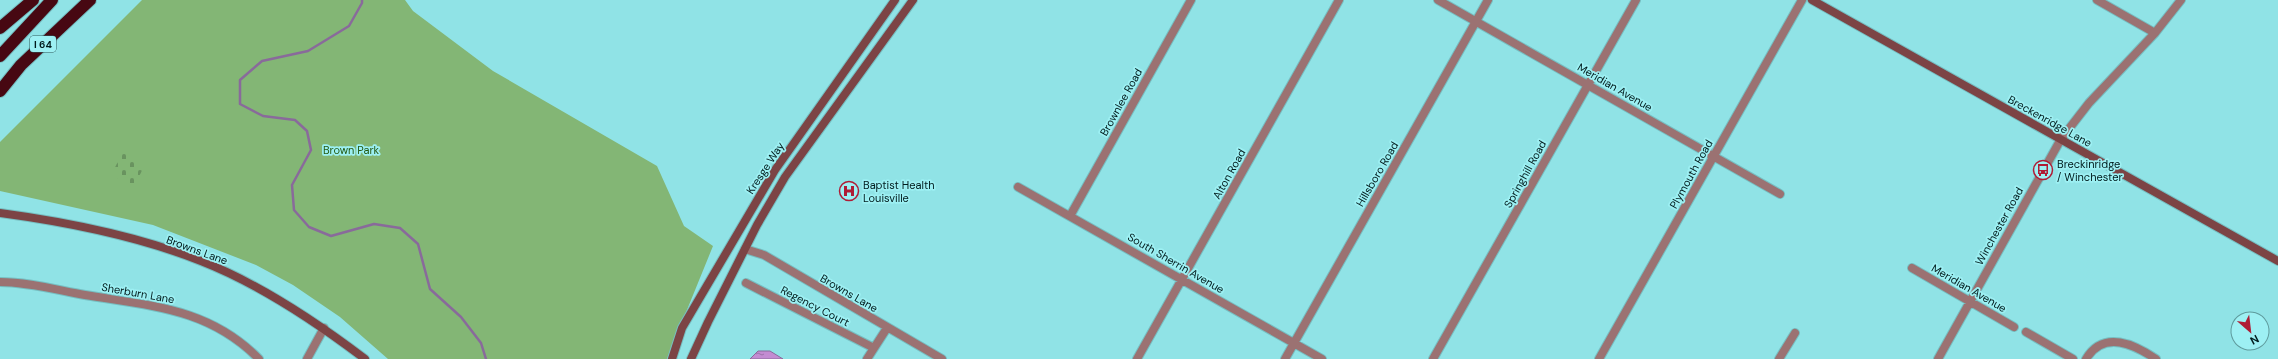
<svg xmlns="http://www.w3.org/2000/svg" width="2278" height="359" font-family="'DM Sans',sans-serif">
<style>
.green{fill:#83b675}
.cemetery{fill:url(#cemetery-stones)}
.water{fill:url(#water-ripples);stroke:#896a9b}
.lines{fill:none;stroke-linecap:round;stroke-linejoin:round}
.stream{stroke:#896a9b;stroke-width:2.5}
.street-casing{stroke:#76bfc2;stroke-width:10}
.secondary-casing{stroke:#76bfc2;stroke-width:10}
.highway-casing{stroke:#76bfc2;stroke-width:14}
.street{stroke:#9b7272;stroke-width:8}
.secondary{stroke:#7c4445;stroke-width:8}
.highway{stroke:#470812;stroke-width:12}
.labels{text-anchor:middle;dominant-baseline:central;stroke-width:3.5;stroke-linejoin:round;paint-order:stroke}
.shield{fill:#9df0f3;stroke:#305b5c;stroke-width:1}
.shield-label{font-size:10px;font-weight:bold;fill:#011b1c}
.street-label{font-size:11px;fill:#011b1c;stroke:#9df0f3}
.park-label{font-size:11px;fill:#245911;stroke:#9df0f3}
.poi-label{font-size:11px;fill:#011b1c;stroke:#9df0f3;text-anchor:start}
</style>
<defs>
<pattern id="cemetery-stones" width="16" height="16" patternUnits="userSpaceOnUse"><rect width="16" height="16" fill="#83b675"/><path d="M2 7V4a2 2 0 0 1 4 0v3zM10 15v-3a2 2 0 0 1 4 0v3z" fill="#69935f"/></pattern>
<pattern id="water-ripples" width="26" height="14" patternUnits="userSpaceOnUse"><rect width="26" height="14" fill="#c38cd2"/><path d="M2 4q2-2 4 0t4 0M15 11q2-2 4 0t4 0" fill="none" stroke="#9c72aa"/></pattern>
</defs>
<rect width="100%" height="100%" fill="#90e3e6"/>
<path class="green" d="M142,0H405L413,11L493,71L657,166L684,226L713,246L667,359H388L340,317L293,285L256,265L153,225L0,191V142Z"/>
<path class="cemetery" d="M123,152L146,163L134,186L111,175Z"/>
<path class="water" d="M758,351H770L783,359H750Z"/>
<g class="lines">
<path class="stream" d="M362,0V3L349,26L308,51L262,61L240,80V104L263,116L295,120L307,131L311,150L292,185L294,210L309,227L331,236L374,224L400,228L418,244L430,289L461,317L481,343L486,359"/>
<defs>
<path id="street" d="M1438,0L1780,194
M2097,0L2155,33
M1018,187L1322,359
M1070,216L1191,0
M745,249L764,255L942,359
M1912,268L2014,327
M0,282C28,282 57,290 85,295C151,306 209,308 259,359
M746,283L874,348
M2026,332L2073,359
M307,359L324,328
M867,359L887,328
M1137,359L1339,0
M1285,359L1488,0
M1433,359L1636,0
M1599,359L1802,0
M1779,359L1795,333
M1938,359L2061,139L2089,103L2155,33L2181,0
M2086,359C2104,329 2135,345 2156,359"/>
<path id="secondary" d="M1812,0L2278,261
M0,213C67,222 138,236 201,261C260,284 315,321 365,359
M672,359L682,328L775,170L895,0
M691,359L708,322L757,225L785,177L913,0"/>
<path id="highway" d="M0,28L33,0
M0,56L52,0
M0,91L21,65L90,0"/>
</defs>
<use href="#street" class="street-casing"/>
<use href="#secondary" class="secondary-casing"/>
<use href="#highway" class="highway-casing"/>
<use href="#street" class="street"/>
<use href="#secondary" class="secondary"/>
<use href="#highway" class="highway"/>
</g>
<defs>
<symbol id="bus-ring" viewBox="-11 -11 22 22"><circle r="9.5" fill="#9df0f3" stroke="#af1c35" stroke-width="1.5"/><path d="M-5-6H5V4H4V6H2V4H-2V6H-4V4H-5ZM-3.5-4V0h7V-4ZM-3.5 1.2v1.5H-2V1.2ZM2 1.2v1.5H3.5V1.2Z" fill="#af1c35"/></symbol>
<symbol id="hospital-ring" viewBox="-11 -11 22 22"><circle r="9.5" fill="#9df0f3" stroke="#af1c35" stroke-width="1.5"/><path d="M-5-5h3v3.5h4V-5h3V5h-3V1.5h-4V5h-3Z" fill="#af1c35"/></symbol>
</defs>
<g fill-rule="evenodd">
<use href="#bus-ring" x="2032" y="159" width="22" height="22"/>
<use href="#hospital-ring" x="838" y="180" width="22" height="22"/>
</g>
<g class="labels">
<rect class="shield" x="30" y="36" width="26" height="16" rx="3"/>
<g class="shield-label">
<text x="43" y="44">I 64</text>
</g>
<g class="street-label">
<text transform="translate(1615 87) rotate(30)">Meridian Avenue</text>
<text transform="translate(1121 102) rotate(-61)">Brownlee Road</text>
<text transform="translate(2050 121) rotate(29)">Breckenridge Lane</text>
<text transform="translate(765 168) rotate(-57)">Kresge Way</text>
<text transform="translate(1229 174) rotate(-61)">Alton Road</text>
<text transform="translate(1377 174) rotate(-60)">Hillsboro Road</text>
<text transform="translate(1525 174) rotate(-61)">Springhill Road</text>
<text transform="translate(1691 174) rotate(-61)">Plymouth Road</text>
<text transform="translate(1999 226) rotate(-61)">Winchester Road</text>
<text transform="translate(197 250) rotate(20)">Browns Lane</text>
<text transform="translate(1176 263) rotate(30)">South Sherrin Avenue</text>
<text transform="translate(1969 288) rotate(30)">Meridian Avenue</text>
<text transform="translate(138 293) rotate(10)">Sherburn Lane</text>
<text transform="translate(849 293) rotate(30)">Browns Lane</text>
<text transform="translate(815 306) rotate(27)">Regency Court</text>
</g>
<g class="park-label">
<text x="351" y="150">Brown Park</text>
</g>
<g class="poi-label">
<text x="2057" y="164">Breckinridge<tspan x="2057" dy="13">/ Winchester</tspan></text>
<text x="863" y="185">Baptist Health<tspan x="863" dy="13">Louisville</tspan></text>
</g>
</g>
<g transform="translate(2250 331) rotate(152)"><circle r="19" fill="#9df0f3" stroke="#5f9b9d"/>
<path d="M0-3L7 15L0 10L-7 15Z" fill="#af1c35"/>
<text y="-6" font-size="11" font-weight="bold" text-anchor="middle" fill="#011b1c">N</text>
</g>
</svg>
